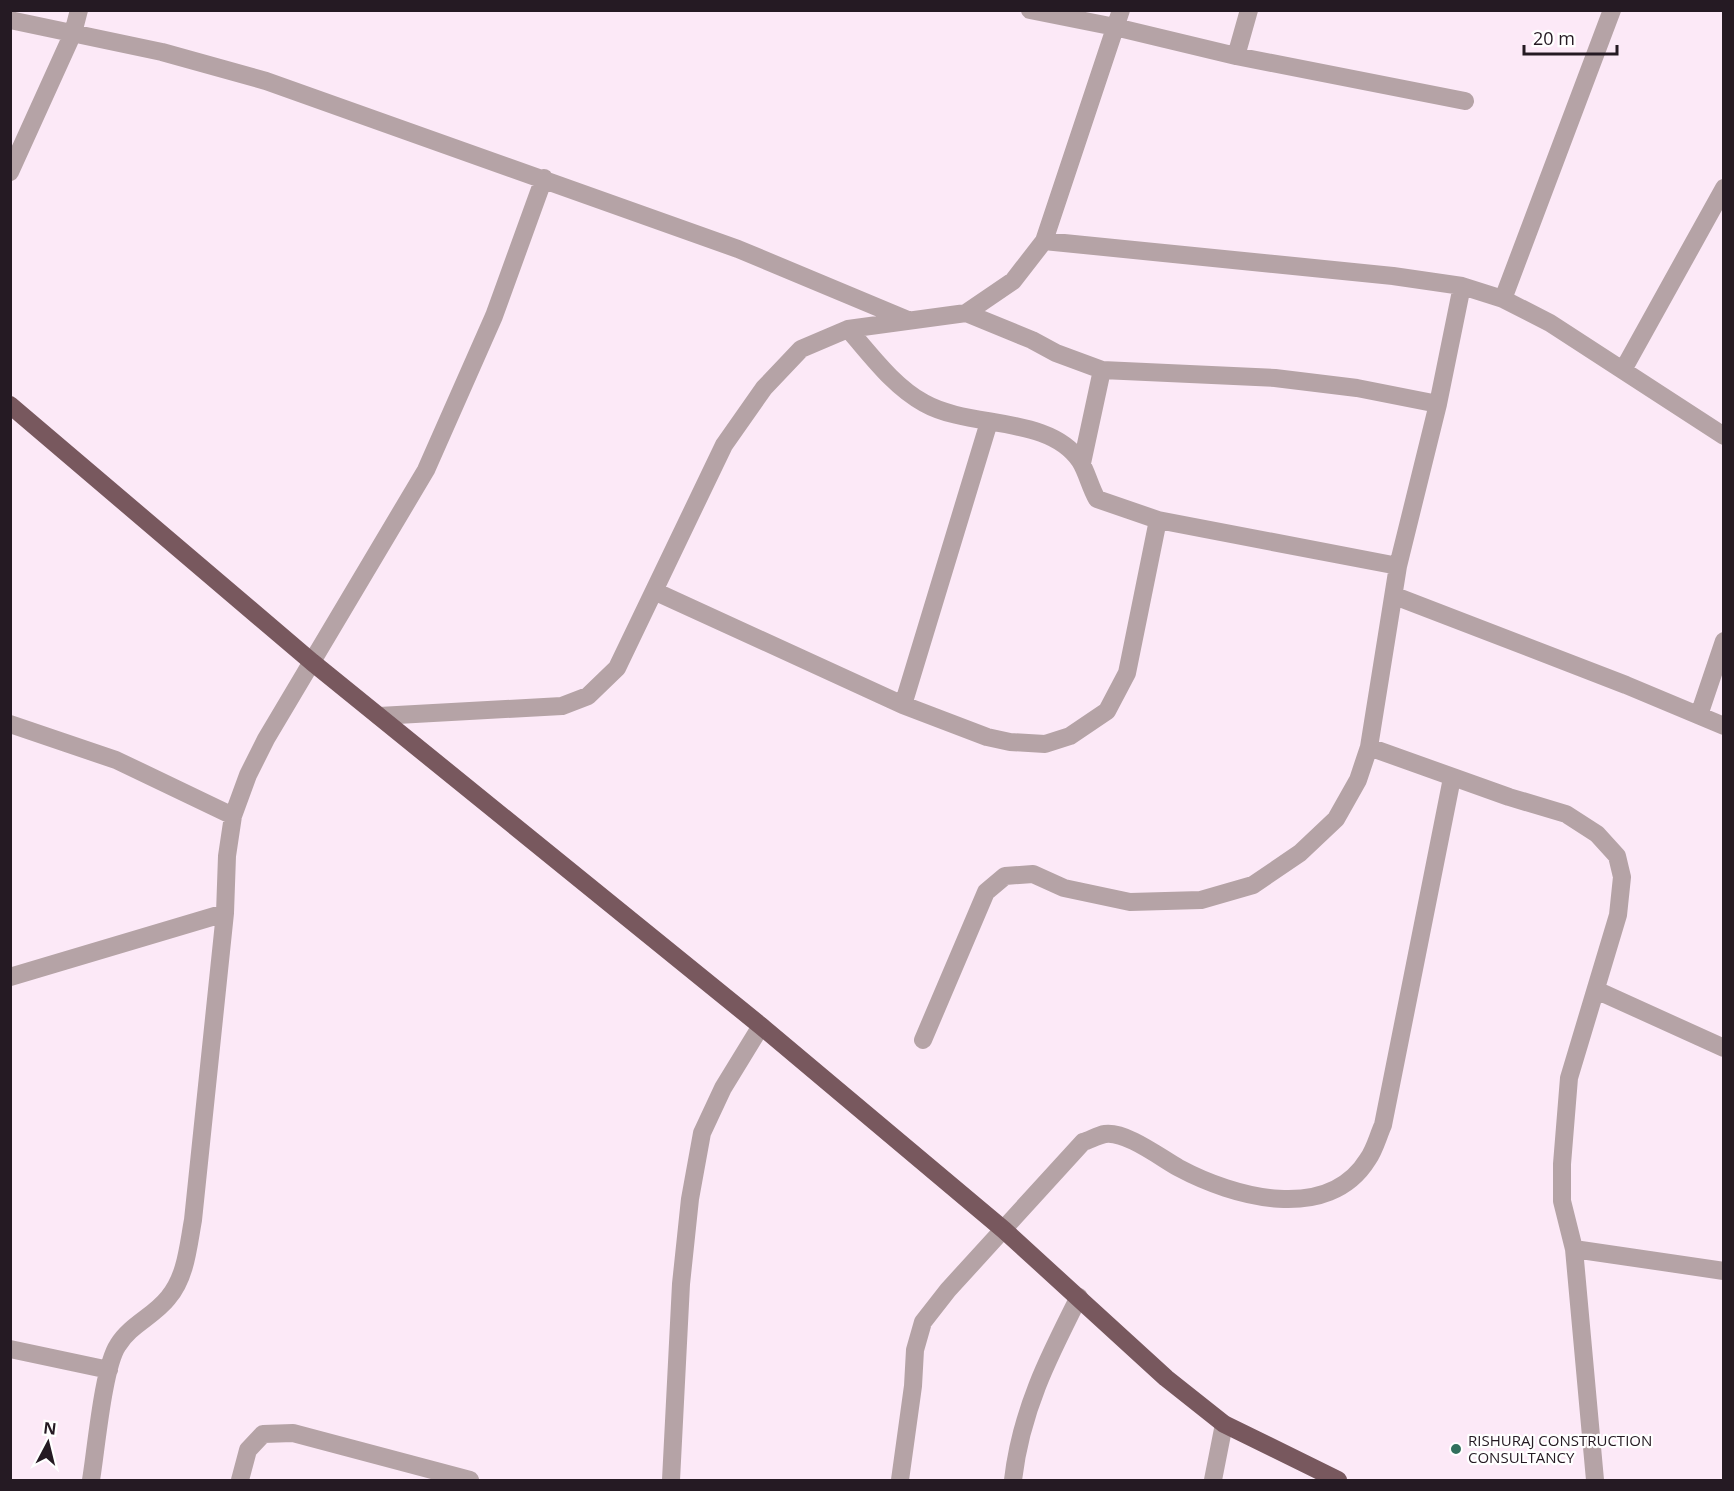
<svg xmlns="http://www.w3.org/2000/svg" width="1734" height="1491" font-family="'Open Sans',sans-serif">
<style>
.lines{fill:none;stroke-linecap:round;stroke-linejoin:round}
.minor{stroke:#b5a3a6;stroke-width:18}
.trunk{stroke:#78585e;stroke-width:18}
.poi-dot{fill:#31705d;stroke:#fff;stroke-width:2}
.labels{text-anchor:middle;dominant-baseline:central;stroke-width:4.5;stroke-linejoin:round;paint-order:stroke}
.poi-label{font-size:15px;fill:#251a23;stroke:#fff;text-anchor:start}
</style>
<rect width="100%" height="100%" fill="#fce9f7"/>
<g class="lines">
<path class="minor" d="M1030,10L1115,27L1236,56L1465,101
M10,20L162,52L266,81L738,249L908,320
M1236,56L1249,10
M10,172L73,33L79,10
M1044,241L1393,276L1462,286L1503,299L1550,323L1724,436
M1503,299L1612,10
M966,313L1032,340L1056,353L1102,370L1275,378L1357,388L1438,404
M848,329C871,355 893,386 924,403C970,429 1049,415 1080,461C1087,472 1090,487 1097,499L1158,520L1398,566
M1623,370L1724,188
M1082,463L1102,370
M654,591L903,705L987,737L1010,742L1045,744L1070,736L1107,711L1127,673L1158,520
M1395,596L1626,685L1724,726
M903,705L989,422
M1699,715L1724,641
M379,716L562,706L588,696L617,668L724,445L764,388L801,349L848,329L966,313L1013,281L1044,241L1121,10
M10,724L116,760L233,816
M1369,747L1509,797L1566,814L1597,834L1617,856L1622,877L1618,915L1569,1078L1562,1164V1201L1574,1249L1595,1480
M10,977L225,913
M1596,990L1724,1048
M923,1040L986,892L1005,876L1033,874L1064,888L1130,902L1201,900L1253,885L1300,853L1336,819L1358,780L1369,747L1398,566L1438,404L1462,286
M1574,1249L1724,1271
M10,1349L109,1370
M91,1480C96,1451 103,1367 118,1345C130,1325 154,1316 168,1298C186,1277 188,1247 193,1220L225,913L227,856L233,816L248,775L266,739L426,470L494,316L544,178
M240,1480L248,1450L263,1434L293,1433L470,1480
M671,1480L681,1284L690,1199L702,1133L723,1088L761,1026
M900,1480L913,1386L915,1350L923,1322L948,1290L1083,1142C1090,1140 1098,1135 1105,1134C1126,1131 1161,1158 1179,1168C1233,1197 1328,1224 1368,1159C1375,1149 1378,1136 1383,1125L1452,778
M1013,1480C1021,1411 1048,1358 1079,1297
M1213,1480L1224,1424"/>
<path class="trunk" d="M10,405L312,662L761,1026L1004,1230L1166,1378L1224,1424L1338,1480"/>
</g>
<circle class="poi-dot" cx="1456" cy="1449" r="6"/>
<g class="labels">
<g class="poi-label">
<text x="1468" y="1440">RISHURAJ CONSTRUCTION<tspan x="1468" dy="17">CONSULTANCY</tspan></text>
</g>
</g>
<rect width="1734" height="1491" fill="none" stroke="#251a23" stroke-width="24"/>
<g transform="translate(48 1443) rotate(7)" stroke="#ffffff" stroke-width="4.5" paint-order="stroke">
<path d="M0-4.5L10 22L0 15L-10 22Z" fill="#251a23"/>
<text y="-9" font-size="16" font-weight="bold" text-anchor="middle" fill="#251a23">N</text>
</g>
<path d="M1524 45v9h93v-9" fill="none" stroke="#251a23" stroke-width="3"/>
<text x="1533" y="45" font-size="18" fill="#251a23" stroke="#ffffff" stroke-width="4.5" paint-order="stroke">20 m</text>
</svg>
